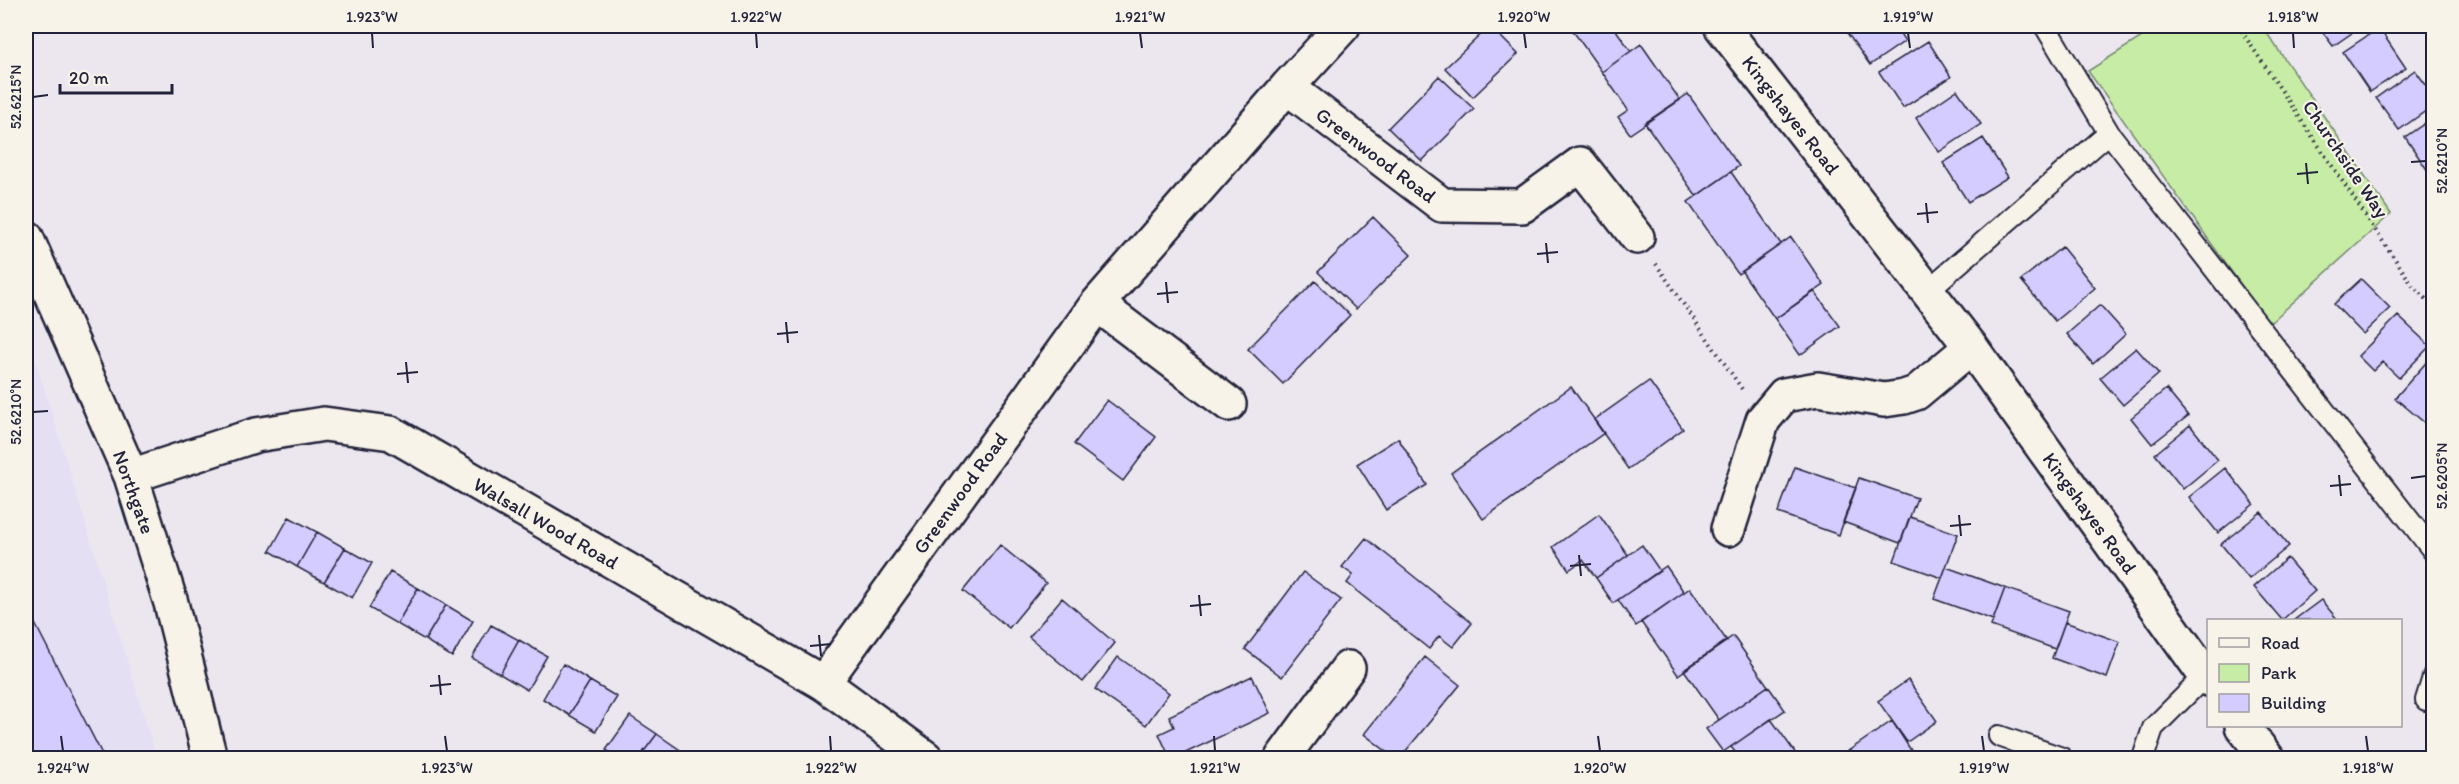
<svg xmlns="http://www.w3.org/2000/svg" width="2459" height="784" font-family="Itim,sans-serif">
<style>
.built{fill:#e5dff4}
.green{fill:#c7eca6;stroke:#748770;stroke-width:1.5}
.building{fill:#d4cbfe;stroke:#22223b;stroke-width:1.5}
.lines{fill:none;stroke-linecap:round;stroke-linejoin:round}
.lane-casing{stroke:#22223b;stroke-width:24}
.street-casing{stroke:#22223b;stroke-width:38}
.secondary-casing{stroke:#22223b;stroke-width:38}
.path{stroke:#22223b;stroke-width:4;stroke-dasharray:1.5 4.5;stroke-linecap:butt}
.lane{stroke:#f7f3e8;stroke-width:20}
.street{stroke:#f7f3e8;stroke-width:33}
.secondary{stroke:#f7f3e8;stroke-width:33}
.ticks{fill:none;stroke:#22223b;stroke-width:2}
.labels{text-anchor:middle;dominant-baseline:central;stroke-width:4.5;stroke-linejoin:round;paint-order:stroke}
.street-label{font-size:20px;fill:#22223b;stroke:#f7f3e8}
.neatline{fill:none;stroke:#22223b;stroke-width:2}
.ticks-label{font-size:15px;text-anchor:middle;fill:#22223b}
</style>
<rect width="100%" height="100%" fill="#ece7ef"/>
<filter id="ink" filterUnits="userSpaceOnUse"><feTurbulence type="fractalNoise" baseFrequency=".0167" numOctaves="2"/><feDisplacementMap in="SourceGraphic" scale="12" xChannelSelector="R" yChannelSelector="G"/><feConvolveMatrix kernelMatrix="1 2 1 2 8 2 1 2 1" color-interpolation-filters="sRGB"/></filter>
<g filter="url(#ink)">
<path class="built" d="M26,328L157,758H26Z"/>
<path class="green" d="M2159,26H2262L2391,214L2269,324L2088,71Z"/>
<path class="building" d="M1490,26L1518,54L1473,97L1445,68Z
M1581,26H1613L1631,51L1602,72L1573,31Z
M1851,26H1895L1905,41L1870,65L1845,30Z
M2318,26H2362L2333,46Z
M2379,28L2406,68L2370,92L2343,52Z
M1928,41L1951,77L1903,108L1879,72Z
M1641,44L1680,100L1630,134L1618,117L1628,110L1602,72Z
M2415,70L2426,85L2434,79V105L2399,130L2376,98Z
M1439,76L1474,109L1422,161L1388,128Z
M1957,90L1981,124L1939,152L1916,118Z
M1688,94L1739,166L1696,196L1645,123Z
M2434,117V172L2430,174L2405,137Z
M1983,138L2008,177L1968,202L1943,163Z
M1731,172L1781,244L1738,274L1688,202Z
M1373,217L1411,255L1356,309L1318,272Z
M1791,237L1824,285L1775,319L1742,272Z
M2062,247L2095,288L2055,321L2021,280Z
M2361,279L2390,308L2363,334L2334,304Z
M1315,281L1350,315L1283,384L1248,349Z
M1814,291L1840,326L1800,355L1775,319Z
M2100,305L2126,334L2093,364L2067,334Z
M2398,316L2430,346L2399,378L2382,362L2373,371L2358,356Z
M2136,348L2159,374L2123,405L2100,378Z
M2431,357L2434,359V416L2426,424L2395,398Z
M1649,381L1683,429L1628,469L1594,420Z
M1571,387L1604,433L1483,519L1451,473Z
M2166,389L2188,416L2152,444L2131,418Z
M1107,400L1156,437L1123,481L1074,444Z
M2190,425L2218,460L2183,489L2155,454Z
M1398,438L1427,485L1386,510L1357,464Z
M1795,467L1856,488L1839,535L1778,513Z
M2225,468L2254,504L2218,533L2189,497Z
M1859,478L1917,498L1900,543L1843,522Z
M2261,512L2289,546L2249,579L2221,544Z
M1599,514L1628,555L1596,578L1583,560L1569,570L1553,547Z
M289,517L317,532L297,567L270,551Z
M1910,517L1958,534L1942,578L1894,561Z
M317,532L345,548L324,582L297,567Z
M1366,538L1472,623L1453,647L1439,636L1429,649L1347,583L1353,575L1342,567Z
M1000,545L1046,583L1009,628L963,591Z
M1642,545L1660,571L1613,603L1596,578Z
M345,548L372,563L352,598L324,582Z
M2287,558L2315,591L2282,620L2254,587Z
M1666,566L1684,592L1636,626L1618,600Z
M1946,567L2005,588L1993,620L1934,599Z
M390,572L418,588L397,624L369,608Z
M1303,572L1341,600L1282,677L1245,649Z
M418,588L446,605L425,640L397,624Z
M1690,588L1727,641L1678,675L1641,622Z
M2005,588L2069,611L2055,649L1991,626Z
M1062,598L1115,643L1083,682L1029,637Z
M2321,600L2338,620H2294Z
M446,605L473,621L452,657L425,640Z
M26,606L104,758H26Z
M2065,622L2120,642L2107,678L2052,658Z
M491,625L519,640L500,674L472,658Z
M1733,636L1768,686L1719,720L1684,670Z
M519,640L547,656L527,690L500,674Z
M1118,657L1169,693L1146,725L1095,689Z
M1425,657L1460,685L1400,758H1395L1364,734Z
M563,664L590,681L569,715L543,699Z
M1252,676L1270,713L1175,758H1170L1159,734L1174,727L1169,716Z
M1908,680L1937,721L1907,742L1878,701Z
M590,681L617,697L596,731L569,715Z
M1768,686L1785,710L1723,752L1706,729Z
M630,716L657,734L639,758H619L606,750Z
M1771,719L1799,758H1740L1731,747Z
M1892,721L1916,758H1838Z
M657,734L683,752L678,758H639Z
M1330,752L1367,757V758H1329Z"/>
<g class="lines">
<defs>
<path id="lane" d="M2045,26L2109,133L2434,552
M1927,291L2109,133
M2426,700L2434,674
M1999,736L2062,758
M2143,758L2153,728L2206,675"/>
<path id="street" d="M1721,26L1971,347L2208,679
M1287,87L1442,205L1522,206L1580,164L1637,237
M1097,304L1229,404
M1728,529L1763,420L1784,395L1818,389L1884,400L1904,397L1916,393L1971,347
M823,683L1097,304L1287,87L1343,26
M2242,726L2267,758
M1282,758L1348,668"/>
<path id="secondary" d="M26,237L131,476L171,603L210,758
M131,476L256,435L324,424L391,433L823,683L926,758"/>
</defs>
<use href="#lane" class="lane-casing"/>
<use href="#street" class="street-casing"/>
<use href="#secondary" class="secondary-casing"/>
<path class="path" d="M2238,26L2413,286L2434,306
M1656,264L1742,389"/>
<use href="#lane" class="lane"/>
<use href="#street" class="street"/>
<use href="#secondary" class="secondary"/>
</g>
</g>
<path class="ticks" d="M372,33L373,48M756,33L757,48M1140,33L1142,48M1524,33L1526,48M1908,33L1910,48M2293,33L2294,48M33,97L48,95M2411,162L2426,161M2306,163L2308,184M2297,174L2318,172M1926,203L1928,223M1917,214L1938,212M1546,243L1548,263M1537,254L1558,252M1166,282L1168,303M1157,294L1178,292M786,322L788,343M777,334L798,332M406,362L408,383M397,374L418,372M33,412L48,411M2339,475L2341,496M2411,478L2426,476M2330,486L2351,484M1959,515L1961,536M1950,526L1971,524M1579,555L1581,576M1570,566L1591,564M1199,595L1201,616M1190,606L1211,604M819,635L821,656M810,646L831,644M439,675L441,695M430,686L451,684M61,736L63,751M445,736L447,751M830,736L831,751M1214,736L1215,751M1598,736L1600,751M1982,736L1984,751M2366,736L2368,751"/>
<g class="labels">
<g class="street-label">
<text transform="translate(1791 115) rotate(52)">Kingshayes Road</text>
<text transform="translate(1376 155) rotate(37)">Greenwood Road</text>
<text transform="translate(2346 159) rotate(56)">Churchside Way</text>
<text transform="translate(134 492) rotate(70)">Northgate</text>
<text transform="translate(960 493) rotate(-54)">Greenwood Road</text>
<text transform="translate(2090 513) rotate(54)">Kingshayes Road</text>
<text transform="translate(546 523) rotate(30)">Walsall Wood Road</text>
</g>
</g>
<rect width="2459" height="784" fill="none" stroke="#f7f3e8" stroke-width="66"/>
<rect x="2207" y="619" width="195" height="108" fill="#f7f3e8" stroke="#a29fa3" stroke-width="1.5"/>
<rect x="2219" y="638" width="30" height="9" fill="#f7f3e8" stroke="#a29fa3" stroke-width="1.5"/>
<text x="2261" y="649" font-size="18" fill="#22223b">Road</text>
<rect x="2219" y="664" width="30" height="18" fill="#c7eca6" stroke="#a29fa3" stroke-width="1.5"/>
<text x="2261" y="679" font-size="18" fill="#22223b">Park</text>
<rect x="2219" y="694" width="30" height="18" fill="#d4cbfe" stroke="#a29fa3" stroke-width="1.5"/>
<text x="2261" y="709" font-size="18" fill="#22223b">Building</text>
<path d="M60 84v9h112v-9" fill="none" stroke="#22223b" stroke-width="3"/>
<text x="69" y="84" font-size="18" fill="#22223b" stroke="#f7f3e8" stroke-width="4.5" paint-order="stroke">20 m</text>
<rect x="33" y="33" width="2393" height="718" class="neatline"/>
<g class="ticks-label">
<text x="372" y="22">1.923°W</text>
<text x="756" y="22">1.922°W</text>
<text x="1140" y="22">1.921°W</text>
<text x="1524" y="22">1.920°W</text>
<text x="1908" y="22">1.919°W</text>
<text x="2293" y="22">1.918°W</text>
<text transform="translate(16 97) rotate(-90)" y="5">52.6215°N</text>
<text transform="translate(2442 161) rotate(-90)" y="5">52.6210°N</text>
<text transform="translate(16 412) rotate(-90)" y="5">52.6210°N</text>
<text transform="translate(2442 476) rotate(-90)" y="5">52.6205°N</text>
<text x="63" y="773">1.924°W</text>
<text x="447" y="773">1.923°W</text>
<text x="831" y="773">1.922°W</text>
<text x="1215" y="773">1.921°W</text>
<text x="1600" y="773">1.920°W</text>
<text x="1984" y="773">1.919°W</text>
<text x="2368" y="773">1.918°W</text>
</g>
</svg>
